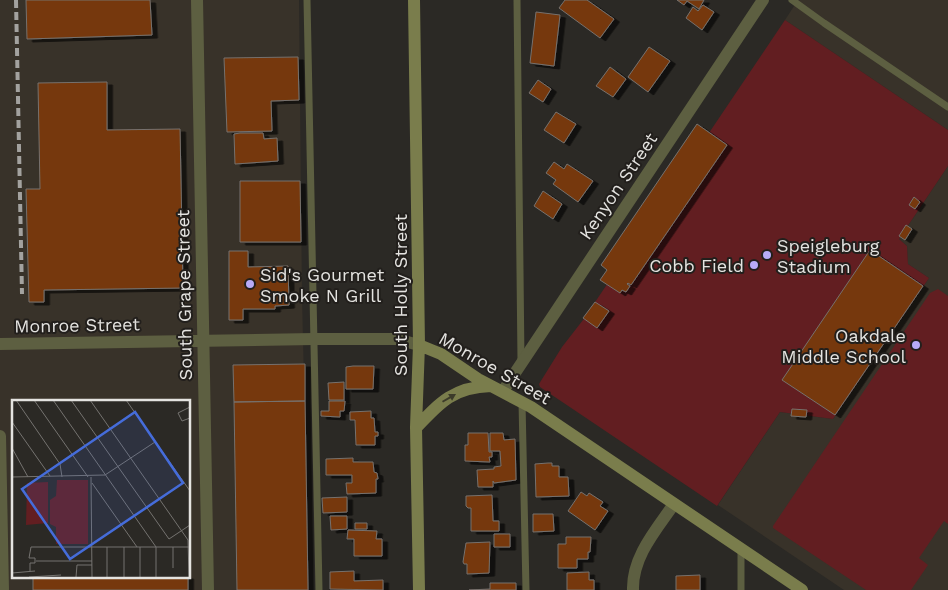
<svg xmlns="http://www.w3.org/2000/svg" width="948" height="590" font-family="'Work Sans',sans-serif">
<style>
.built{fill:#383229;fill-rule:evenodd}
.green{fill:#621e21}
.building{fill:#763809;stroke:#76716e;filter:url(#shadow)}
.lines{fill:none;stroke-linecap:round;stroke-linejoin:round}
.lane{stroke:#5d5f41;stroke-width:7}
.street{stroke:#5d5f41;stroke-width:12}
.secondary{stroke:#7a7d4c;stroke-width:12}
.rail{stroke:#a3a29f;stroke-width:4;stroke-dasharray:8 4;stroke-linecap:butt}
.oneway{fill:#3c3b2a}
.poi-dot{fill:#b8abf7;stroke:#221f1c;stroke-width:2}
.labels{text-anchor:middle;dominant-baseline:central;stroke-width:4;stroke-linejoin:round;paint-order:stroke}
.street-label{font-size:18px;fill:#e4e3e0;stroke:#221f1c}
.poi-label{font-size:18px;fill:#e4e3e0;stroke:#221f1c;text-anchor:start}
.inset-road{fill:none;stroke:#757370;stroke-width:1}
.view{fill:#456cda;fill-opacity:0.15;stroke:#456cda;stroke-width:2.5}
.inset-edge{fill:none;stroke:#e4e3e0;stroke-width:2.5}
</style>
<defs>
<filter id="shadow"><feDropShadow dx="5.5" dy="3" stdDeviation="0" flood-color="#0009"/></filter>
</defs>
<rect width="100%" height="100%" fill="#2b2925"/>
<path class="built" d="M0,0H299L302,297L309,590H0ZM14,401H189V576H14Z
M798,0H948V130L785,20Z
M948,166V590H844L718,505L780,412L833,419L929,278L908,264L907,246L899,239Z"/>
<path class="green" d="M785,20L948,130V166L899,239L907,246L908,264L929,278L833,419L780,412L717,506L540,387L539,384L562,347L583,320Z
M938,289L948,296V524L944,521L919,558L928,565L911,590H866L773,528V526L930,293Z"/>
<path class="building" d="M26,0H150L152,35L27,39Z
M565,0H587L614,19L600,38L559,8Z
M677,0H704L699,9L687,1L684,5Z
M703,5L714,12L702,30L686,18L693,7L698,11Z
M536,12L560,15L554,66L530,63Z
M649,47L670,61L648,92L628,77Z
M298,57L299,100L271,101L272,131L227,132L224,58Z
M610,67L626,79L613,97L596,86Z
M538,80L551,89L543,102L529,93Z
M107,82V130L180,129L183,288L44,290V302H29L26,189H40L38,83Z
M556,112L576,124L564,143L544,130Z
M697,124L727,145L631,285L628,283L627,284L630,286L626,292L622,290L620,293L600,280L607,270L601,265Z
M240,133H263L264,139L277,138L278,161L235,164L234,134Z
M554,162L564,169L567,164L593,181L578,202L553,184L556,180L546,173Z
M240,181H300L301,242H240Z
M543,191L562,204L553,219L534,206Z
M914,197L920,202L915,209L909,205Z
M906,225L912,229L905,240L899,236Z
M870,250L923,286L835,415L782,380Z
M229,251H248V267L288,266L289,305L275,306V309H243V320H229Z
M595,302L609,311L597,328L583,318Z
M305,364V401L234,402L233,365Z
M353,366H374L373,389H346V367Z
M344,382V400H329L328,383Z
M305,401L308,590H237L234,402Z
M329,401H345L344,411H340V417L321,416V411H329Z
M792,409L807,410L806,417L791,416Z
M371,411V418H374L375,432H378V436H375V445H356L355,420H350V412Z
M468,433H488L489,452H492V457H489L490,462L465,461V445H468Z
M490,433H503L504,440L515,439L516,480L494,483L493,481V487H478L477,470L494,469V467L501,466L500,451H490Z
M353,458V462H373L374,472L377,473L378,479H376V493L347,494L346,483H352V475H326V459Z
M548,463H552V466H559V477H568L569,496L536,497L535,464Z
M581,492L587,496L589,493L603,502L600,506L608,511L595,530L568,511Z
M492,495L493,521H499V531H471V508H468L466,506V496Z
M347,497V512L323,513L322,498Z
M533,514H553L554,531L533,532Z
M330,516H347V529L331,530Z
M355,523H367V529H355Z
M348,530L377,531L376,539H382V556H354V539H347Z
M494,534H510V547H494Z
M566,537H591L590,552H588V559H577V568H558V544H566Z
M490,542L489,573L467,574V564H464L463,562L466,543Z
M354,571V581L383,580V590L330,589V572Z
M589,572V580H594V590H567V573Z
M700,575V590H676V576Z
M33,576H188V590H33Z
M490,583H516V590H469L490,589Z"/>
<g class="lines">
<path class="lane" d="M307,0L319,590
M517,0L521,361
M792,0L824,23L948,107
M522,402L526,590
M741,550V590"/>
<path class="street" d="M197,0L208,590
M0,344L314,339H396L419,345
M503,391L763,0
M0,436L3,590
M633,590C632,557 656,530 674,504"/>
<path class="secondary" d="M414,0L419,345L416,427L419,590
M419,345L441,354L478,379L531,407L802,590
M416,428C440,402 454,387 491,386"/>
<path class="rail" d="M16,0L22,294"/>
</g>
<defs><path id="oneway-solid" d="M-6-.8H1V-3.2L6.5 0L1 3.2V.8H-6Z" transform="scale(1.25)"/></defs>
<use class="oneway" href="#oneway-solid" transform="translate(449 398) rotate(-30)"/>
<g class="poi-dot">
<circle cx="767" cy="255" r="5"/>
<circle cx="754" cy="265" r="5"/>
<circle cx="250" cy="284" r="5"/>
<circle cx="916" cy="345" r="5"/>
</g>
<g class="labels">
<g class="street-label">
<text transform="translate(618 186) rotate(-56)">Kenyon Street</text>
<text transform="translate(184 295) rotate(-91)">South Grape Street</text>
<text transform="translate(400 295) rotate(-90)">South Holly Street</text>
<text transform="translate(77 325) rotate(-1)">Monroe Street</text>
<text transform="translate(495 368) rotate(30)">Monroe Street</text>
</g>
<g class="poi-label">
<text x="777" y="245">Speigleburg<tspan x="777" dy="21">Stadium</tspan></text>
<text x="744" y="265" text-anchor="end">Cobb Field</text>
<text x="260" y="274">Sid's Gourmet<tspan x="260" dy="21">Smoke N Grill</tspan></text>
<text x="906" y="335" text-anchor="end">Oakdale<tspan x="906" dy="21">Middle School</tspan></text>
</g>
</g>
<g transform="translate(12 400)">
<rect width="178" height="178" fill="#2b2925"/>
<path d="M45,80H76V144H44V127L38,124V100L44,96ZM36,82V123L14,125L15,83Z" fill="#621e21"/>
<path class="inset-road" d="M4,0L48,64L50,77M22,0L76,77M41,0L144,147V177M59,0L157,139L178,125M78,0L176,140L177,177M114,0L178,91M178,7L166,13L170,21L178,18M0,22L38,76M0,48L16,77M0,77L93,75L143,42M79,77L80,177M80,83L125,147M80,147H178M95,147V177M161,147V168M24,161H80M18,171V163H23V158H17L19,147H80M0,173L23,171M17,177L49,175M64,177L65,165H80M112,177V147M128,177V147"/>
<path class="view" d="M123,12L171,83L58,159L10,89Z"/>
<rect width="178" height="178" class="inset-edge"/>
</g>
</svg>
